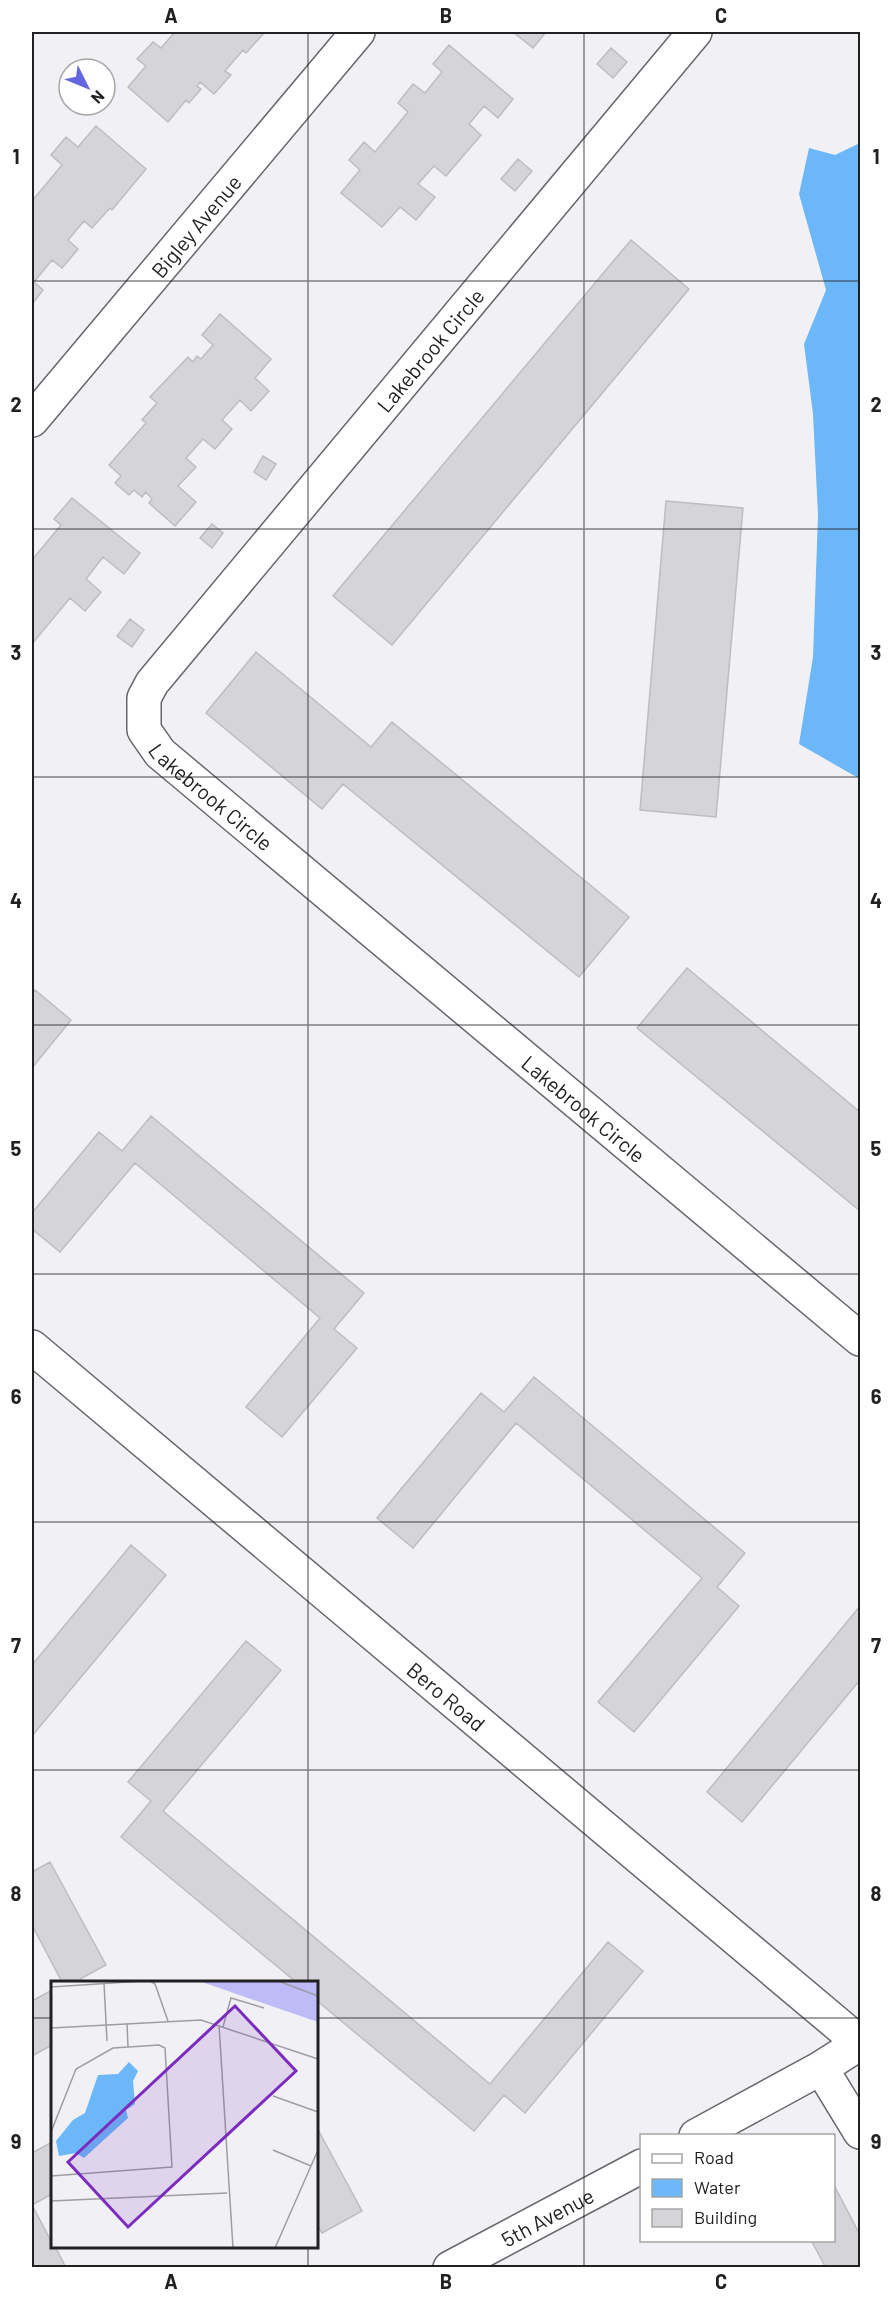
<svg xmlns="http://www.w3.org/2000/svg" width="892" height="2299" font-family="Barlow,sans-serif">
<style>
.water{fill:#6bb7f8}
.building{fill:#d5d5d9;stroke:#bdbdc1;stroke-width:1.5}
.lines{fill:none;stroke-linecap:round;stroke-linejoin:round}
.minor-casing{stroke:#67676b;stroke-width:36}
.minor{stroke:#fff;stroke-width:33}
.grid{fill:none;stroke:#212123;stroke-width:1.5;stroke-opacity:0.55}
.labels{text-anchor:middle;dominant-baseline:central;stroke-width:4.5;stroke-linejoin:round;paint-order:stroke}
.street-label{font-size:21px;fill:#212123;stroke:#fff}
.inset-road{fill:none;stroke:#9e9ea1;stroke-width:1.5}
.view{fill:#7b2cbf;fill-opacity:0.15;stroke:#7b2cbf;stroke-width:3}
.inset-edge{fill:none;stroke:#212123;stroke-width:3}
.neatline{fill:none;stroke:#212123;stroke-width:2}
.grid-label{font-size:20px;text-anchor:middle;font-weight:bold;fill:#212123}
</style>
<rect width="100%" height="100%" fill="#f1f1f5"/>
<path class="water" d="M860,143V779L799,744L813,657L818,515L813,414L804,344L826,290L799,194L809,148L835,155Z"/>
<path class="building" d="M175,32H265L246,53L243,50L225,71L231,75L214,94L200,82L197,86L201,89L189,103L186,100L168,122L128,87L146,66L137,59L153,42L161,48Z
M513,32H546L533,48Z
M449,45L513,99L498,118L484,106L469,124L481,135L446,176L434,166L418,184L435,197L416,220L400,207L382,227L341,193L360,170L349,160L364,142L375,152L408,112L398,103L413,84L425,93L442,72L433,64Z
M611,48L627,62L613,78L597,64Z
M96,126L146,169L112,210L110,208L92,228L84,221L68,240L78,249L62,268L52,260L34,282L43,290L32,304V201L62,165L51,155L66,137L78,147Z
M518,159L532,171L515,191L501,179Z
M631,240L689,289L392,645L333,596Z
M220,314L271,359L255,378L269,391L251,411L240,400L222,420L232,429L215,449L203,439L186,458L196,467L178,486L196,502L175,526L149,503L152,499L146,492L142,497L134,490L129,495L115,483L121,476L109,465L146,423L142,420L157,403L150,397L188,357L193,362L197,356L201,359L213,345L202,335Z
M263,456L276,464L266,480L254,472Z
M72,498L140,553L124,574L103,557L86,579L101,592L85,611L70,598L32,644V560L61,525L54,519Z
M666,501L743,508L716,817L640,810Z
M212,524L223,533L212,548L200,538Z
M130,619L144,630L132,647L117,636Z
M256,652L371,747L392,722L629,917L579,977L343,784L322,809L206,713Z
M687,968L860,1112V1211L637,1028Z
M35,990L71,1020L32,1068V994Z
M151,1116L364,1293L334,1329L357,1348L282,1437L246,1407L320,1318L135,1163L60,1252L32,1229V1213L99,1132L122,1151Z
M534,1377L745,1553L717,1587L739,1606L634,1732L598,1702L702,1578L516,1423L413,1548L377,1518L481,1393L504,1412Z
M131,1545L166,1575L32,1736V1665Z
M860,1606V1680L742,1822L707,1792Z
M246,1641L281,1670L163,1811L490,2084L608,1942L643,1971L525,2113L504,2095L474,2131L316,2000V1982H296L121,1837L151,1801L128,1782Z
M50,1862L106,1965L80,1979L82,1982H62L32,1925V1872Z
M52,1990V2045L32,2056V2001Z
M316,2126L362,2211L322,2233L316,2224Z
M52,2142V2194L32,2205L52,2243V2246H55L66,2268H32V2153Z
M834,2185L860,2235V2268H826L811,2240H834Z"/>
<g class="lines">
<defs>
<g id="minor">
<path id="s1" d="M695,32L152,683L144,698V730L160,753L860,1339"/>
<path id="s2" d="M32,420L358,32"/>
<path id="s3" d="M32,1347L860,2043"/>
<path d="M821,2068L860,2132"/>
<path d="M696,2136L821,2068L860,2043"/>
<path id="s4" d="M450,2268L642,2166"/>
</g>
</defs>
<use href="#minor" class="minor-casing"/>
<use href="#minor" class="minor"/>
</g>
<path class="grid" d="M308,32V1982M584,32V2268M32,281H860M32,529H860M32,777H860M32,1025H860M32,1274H860M32,1522H860M32,1770H860M32,2018H52M316,2018H860M308,2246V2268"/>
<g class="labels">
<g class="street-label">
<text stroke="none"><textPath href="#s2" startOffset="254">Bigley Avenue</textPath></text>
<text transform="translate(430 350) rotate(-50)">Lakebrook Circle</text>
<text stroke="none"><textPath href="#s1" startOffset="992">Lakebrook Circle</textPath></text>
<text stroke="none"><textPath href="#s1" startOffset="1478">Lakebrook Circle</textPath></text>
<text stroke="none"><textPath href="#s3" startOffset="542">Bero Road</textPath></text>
<text stroke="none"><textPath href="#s4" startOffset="110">5th Avenue</textPath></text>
</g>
</g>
<g transform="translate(51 1981)">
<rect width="267" height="267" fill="#f1f1f5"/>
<path d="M148,0H267V41Z" fill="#bfbbf8"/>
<path d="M78,81L87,90L82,100L84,123L75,129L77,137L33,177L25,172L8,175L5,160L22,139L34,132L47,94L67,93Z" fill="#6bb7f8"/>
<path class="inset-road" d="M99,0L104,3L117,40M227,0L267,15M53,2L56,60M0,6L92,0M76,42L77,66M168,44L182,267M172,46L180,17L213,27M0,47L150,39L267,78M222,115L267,131M0,151L25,88L62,67L108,64L114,67L121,186L0,195M222,169L260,185M0,220L176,212M224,267L267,169"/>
<path class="view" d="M184,25L245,90L77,246L17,181Z"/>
<rect width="267" height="267" class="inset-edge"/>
</g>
<rect width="892" height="2299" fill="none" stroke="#ffffff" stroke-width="66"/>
<rect x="640" y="2134" width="195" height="108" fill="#ffffff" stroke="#a6a6a7" stroke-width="1.5"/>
<rect x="652" y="2154" width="30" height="9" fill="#ffffff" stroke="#a6a6a7" stroke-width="1.5"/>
<text x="694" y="2164" font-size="18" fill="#212123">Road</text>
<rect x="652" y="2179" width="30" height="18" fill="#6bb7f8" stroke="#a6a6a7" stroke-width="1.5"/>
<text x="694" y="2194" font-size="18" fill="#212123">Water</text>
<rect x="652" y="2209" width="30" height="18" fill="#d5d5d9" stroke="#a6a6a7" stroke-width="1.5"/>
<text x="694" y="2224" font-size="18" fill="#212123">Building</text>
<g transform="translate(87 87) rotate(133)"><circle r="28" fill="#ffffff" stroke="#a6a6a7" stroke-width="1.5"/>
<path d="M0-4.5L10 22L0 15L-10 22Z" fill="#6366df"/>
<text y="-9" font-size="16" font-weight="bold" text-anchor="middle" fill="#212123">N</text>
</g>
<rect x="33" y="33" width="826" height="2233" class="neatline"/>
<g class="grid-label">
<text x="171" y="23">A</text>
<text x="446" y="23">B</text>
<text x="721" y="23">C</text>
<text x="16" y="164">1</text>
<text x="876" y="164">1</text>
<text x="16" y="412">2</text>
<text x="876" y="412">2</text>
<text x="16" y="660">3</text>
<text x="876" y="660">3</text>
<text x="16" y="908">4</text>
<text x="876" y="908">4</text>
<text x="16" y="1156">5</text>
<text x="876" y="1156">5</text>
<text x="16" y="1404">6</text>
<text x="876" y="1404">6</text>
<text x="16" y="1653">7</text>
<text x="876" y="1653">7</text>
<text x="16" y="1901">8</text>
<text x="876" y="1901">8</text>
<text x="16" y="2149">9</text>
<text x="876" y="2149">9</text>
<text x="171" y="2289">A</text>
<text x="446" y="2289">B</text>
<text x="721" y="2289">C</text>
</g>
</svg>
